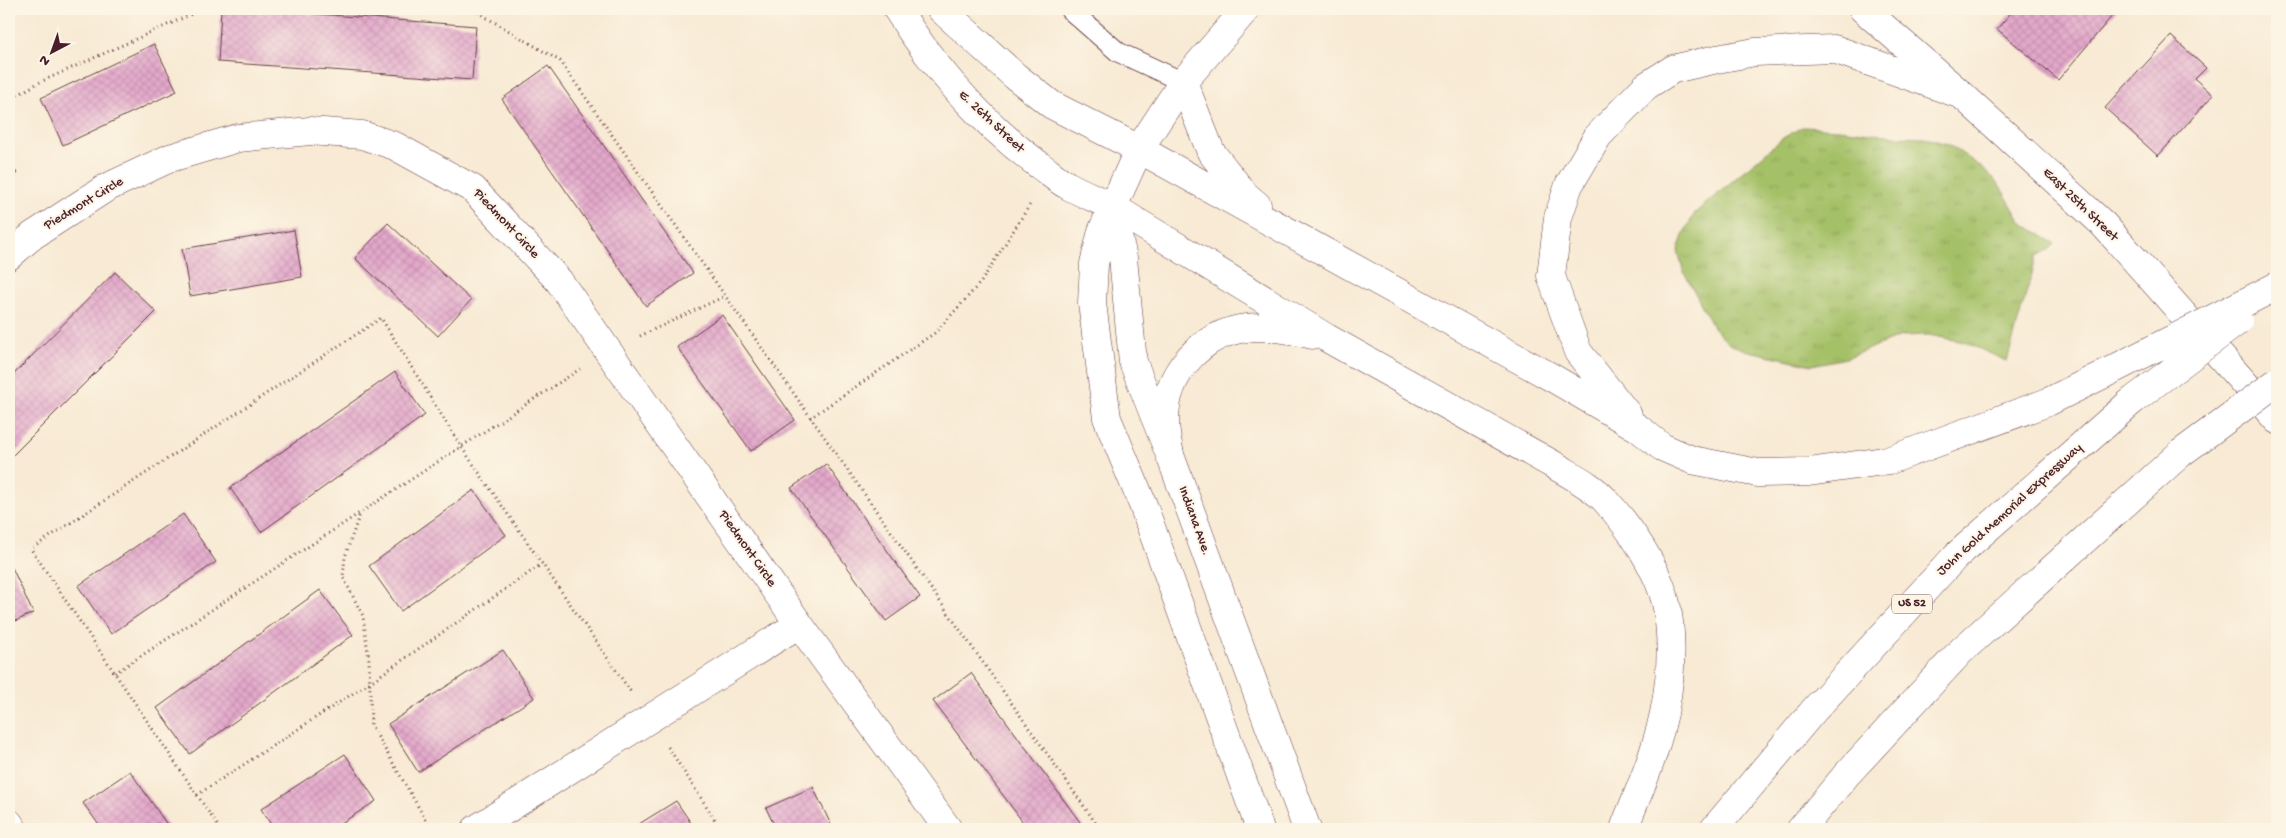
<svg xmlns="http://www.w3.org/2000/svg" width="2286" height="838" font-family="'Gochi Hand',sans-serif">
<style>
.grass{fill:url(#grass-tufts);stroke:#787049}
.building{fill:url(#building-cross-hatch)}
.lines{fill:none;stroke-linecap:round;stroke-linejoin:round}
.lane-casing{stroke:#643d44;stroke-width:21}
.street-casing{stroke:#643d44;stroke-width:29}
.secondary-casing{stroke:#643d44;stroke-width:29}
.highway-casing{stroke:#643d44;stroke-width:29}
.path{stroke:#643d44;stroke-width:3;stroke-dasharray:1 4;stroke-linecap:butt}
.lane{stroke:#fff;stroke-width:19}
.street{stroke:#fff;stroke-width:28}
.secondary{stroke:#fff;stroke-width:28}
.highway{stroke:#fff;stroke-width:28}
.highway-bridge-casing{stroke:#643d44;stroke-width:29;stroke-linecap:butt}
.highway-bridge{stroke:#fff;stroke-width:28}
.labels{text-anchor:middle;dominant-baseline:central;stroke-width:4;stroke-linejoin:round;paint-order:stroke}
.shield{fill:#fcf5e5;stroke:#7f5f63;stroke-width:1}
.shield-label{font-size:12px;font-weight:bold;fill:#4a1f2b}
.street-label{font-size:14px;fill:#4a1f2b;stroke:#fcf5e5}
</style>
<defs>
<pattern id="grass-tufts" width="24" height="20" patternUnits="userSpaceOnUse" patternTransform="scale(1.25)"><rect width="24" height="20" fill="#a5c167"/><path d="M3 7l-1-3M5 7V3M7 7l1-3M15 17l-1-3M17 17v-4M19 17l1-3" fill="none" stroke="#90a55a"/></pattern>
<pattern id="building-cross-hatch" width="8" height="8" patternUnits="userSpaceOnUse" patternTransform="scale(1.25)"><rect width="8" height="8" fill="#e3a8cb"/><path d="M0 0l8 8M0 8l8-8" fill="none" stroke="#c490ae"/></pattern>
</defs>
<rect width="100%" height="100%" fill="#fcf5e5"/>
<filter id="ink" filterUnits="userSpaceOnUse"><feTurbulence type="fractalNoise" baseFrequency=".02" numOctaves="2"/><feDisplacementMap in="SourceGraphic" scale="10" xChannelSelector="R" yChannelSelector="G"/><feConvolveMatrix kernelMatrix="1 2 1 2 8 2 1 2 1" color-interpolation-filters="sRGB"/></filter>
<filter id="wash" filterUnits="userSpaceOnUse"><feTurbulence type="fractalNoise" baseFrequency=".0096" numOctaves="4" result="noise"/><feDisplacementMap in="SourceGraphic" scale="20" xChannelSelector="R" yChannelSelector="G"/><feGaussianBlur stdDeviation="1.12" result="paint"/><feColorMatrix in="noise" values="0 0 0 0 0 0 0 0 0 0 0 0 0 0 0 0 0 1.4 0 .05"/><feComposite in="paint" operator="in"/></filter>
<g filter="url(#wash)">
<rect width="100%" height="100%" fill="#f8ead4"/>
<path class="grass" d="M1802,127L1839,129L1894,136L1921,137L1948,144L1977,164L1997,181L2021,222L2055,244L2050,249L2037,256L2007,361L1964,342L1929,335L1901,336L1846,358L1812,365L1745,350L1729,344L1713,327L1683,270L1678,250L1684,233L1695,213L1783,138Z"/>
<g id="blocks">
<path class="building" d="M221,9H251L476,26L472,80L218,62Z
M2014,9H2118L2058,80L1997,29Z
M2171,36L2206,68L2195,79L2213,95L2158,156L2105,108Z
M154,44L177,91L63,145L41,98Z
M548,66L693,273L646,306L502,99Z
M9,163L17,173L9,180Z
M388,223L471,300L438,336L355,258Z
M294,230L302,277L190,296L182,249Z
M115,272L156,312L12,456L9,453V391L14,386L9,379Z
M722,315L795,420L751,451L677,347Z
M395,372L425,415L261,532L230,488Z
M826,464L920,597L886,621L791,488Z
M474,490L506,535L401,611L369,566Z
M183,514L216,562L111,634L78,586Z
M9,561L33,613L9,624Z
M320,590L353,635L190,754L157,708Z
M503,650L534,698L418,772L388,724Z
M971,673L1085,829H1028L933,701Z
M345,754L376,801L332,829H274L261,809Z
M130,771L170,829H102L83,803Z
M813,787L833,829H776L766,808Z
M676,801L695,829H631Z"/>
</g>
</g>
<g filter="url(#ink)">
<use href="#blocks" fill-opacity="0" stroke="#643d44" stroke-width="1"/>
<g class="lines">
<defs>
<path id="lane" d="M1069,9L1118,52L1183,82"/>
<path id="street" d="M897,9C935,70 981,122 1039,165C1048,171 1057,180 1067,185C1081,193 1097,199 1111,206
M941,9L1015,76L1052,105L1139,149
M9,256L32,236L106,188L170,158L238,138L310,131L362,135L395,146L473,189L559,281L799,624L948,829
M9,823L13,829
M476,829L799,624"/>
<path id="secondary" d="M1246,9L1183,82L1139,149L1102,231L1094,264L1092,303L1107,418L1143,505L1260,829
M1863,9L1962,95L2103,224L2277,420
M1111,206L1123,258L1133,362L1170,455L1307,829"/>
<path id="highway" d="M1183,82L1211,152L1244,194L1257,205
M1139,149L1551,377L1638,428L1662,447L1692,460L1758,473L1809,472L1890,460L2048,402L2104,374
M1111,206L1327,338L1561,469C1576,478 1593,487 1605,500C1630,527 1660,571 1667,608C1675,653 1669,704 1655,747C1647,775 1634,802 1624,829
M1628,415L1578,352L1551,276L1558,218L1569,185L1598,136L1646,86L1673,69L1717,59L1755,52L1834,49L1962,95
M1170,455C1168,444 1165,432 1165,420C1165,374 1201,333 1247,328C1268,325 1291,330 1312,335
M1714,829L1815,709L1956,556L2132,401
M1801,829L1847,774L1961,651L2181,453"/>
</defs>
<use href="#lane" class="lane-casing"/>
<use href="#street" class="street-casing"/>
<use href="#secondary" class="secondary-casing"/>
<use href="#highway" class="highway-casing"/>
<path class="path" d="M464,9H472L560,61L1100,829
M9,100L38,83L203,9
M640,336L725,296
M810,418L936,332L981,282L1031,203
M359,516L345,557L343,577L363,616L369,660L371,725L431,829
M115,673L580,369
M668,747L721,829
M197,795L369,683L542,564
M220,829L31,549L381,318L462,448L631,692"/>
<use href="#lane" class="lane"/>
<use href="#street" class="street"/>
<use href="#secondary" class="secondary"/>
<use href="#highway" class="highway"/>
<defs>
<path id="highway-bridge" d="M2104,374L2277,286
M2132,401L2238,321
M2181,453L2277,382"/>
</defs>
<use href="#highway-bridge" class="highway-bridge-casing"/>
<use href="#highway-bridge" class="highway-bridge"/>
</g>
</g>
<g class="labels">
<rect class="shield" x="1892" y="594.5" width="40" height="19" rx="4"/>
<g class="shield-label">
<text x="1912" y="604">US 52</text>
</g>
<g class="street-label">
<text transform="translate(991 122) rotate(43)">E. 26th Street</text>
<text transform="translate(84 204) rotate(-31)">Piedmont Circle</text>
<text transform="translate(2080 205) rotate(44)">East 25th Street</text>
<text transform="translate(506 224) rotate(47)">Piedmont Circle</text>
<text transform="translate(2010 510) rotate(-42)">John Gold Memorial Expressway</text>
<text transform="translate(1194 521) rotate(70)">Indiana Ave.</text>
<text transform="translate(747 549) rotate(55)">Piedmont Circle</text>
</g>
</g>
<rect width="2286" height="838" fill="none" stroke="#fcf5e5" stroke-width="30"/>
<g transform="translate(52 52) rotate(221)" stroke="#fcf5e5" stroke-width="4" paint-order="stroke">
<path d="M0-4L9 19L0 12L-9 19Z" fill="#4a1f2b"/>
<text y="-8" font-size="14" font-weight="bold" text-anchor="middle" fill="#4a1f2b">N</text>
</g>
</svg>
